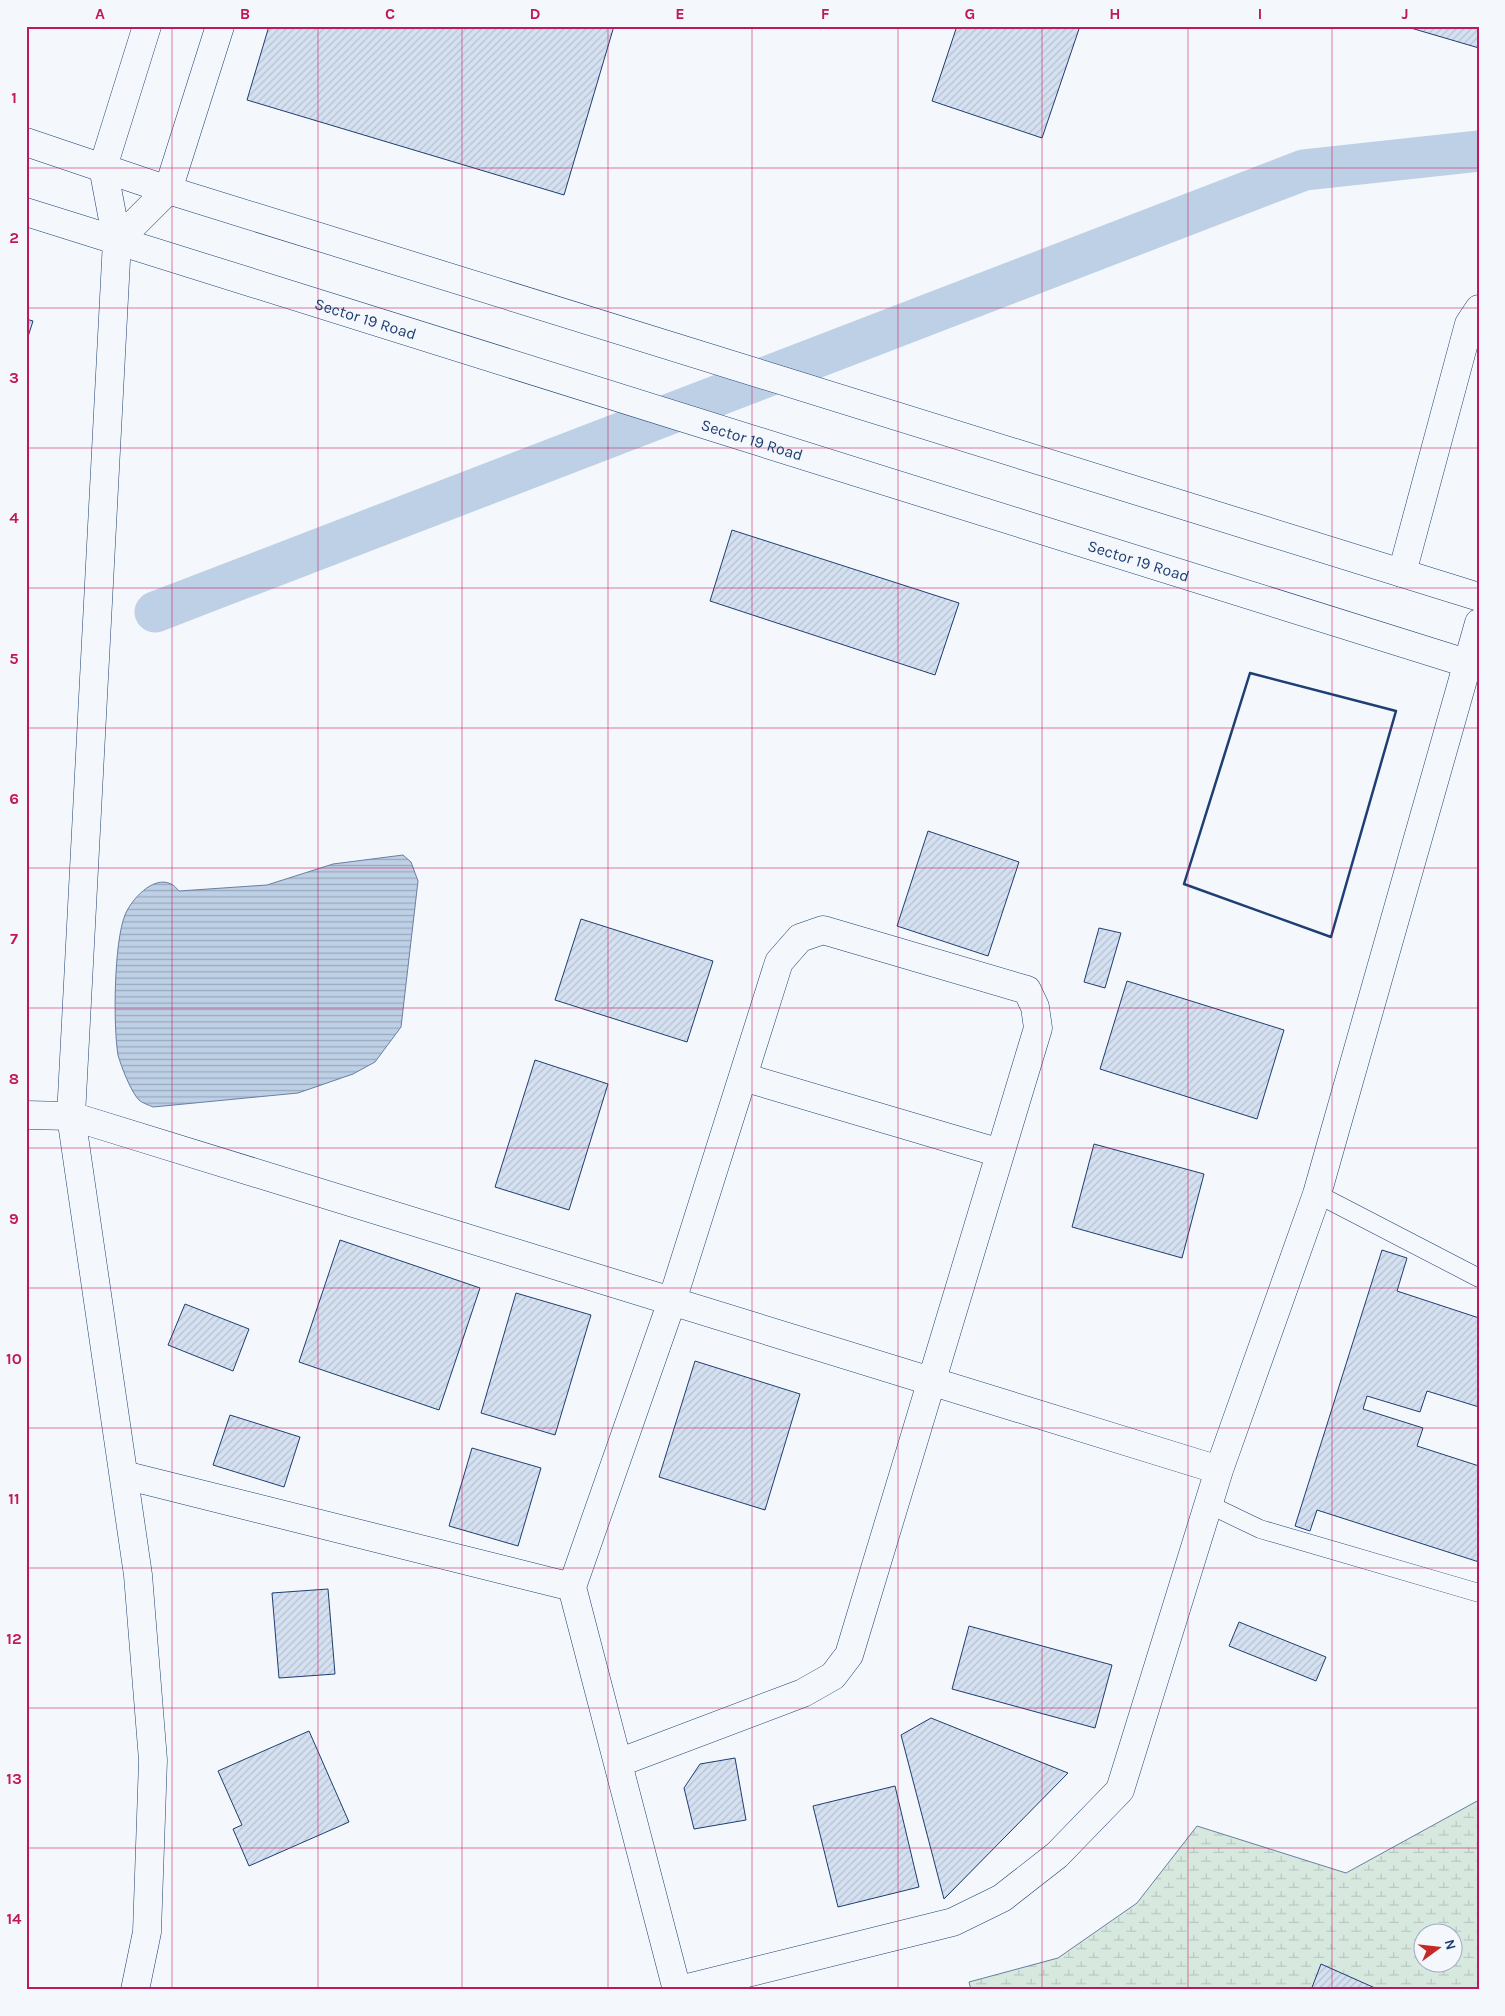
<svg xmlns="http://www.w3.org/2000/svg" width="1505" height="2016" font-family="Karla,sans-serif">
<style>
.wetland{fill:url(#wetland-marsh);stroke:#687fa3;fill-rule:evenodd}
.water{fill:url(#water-rules);stroke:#687fa3}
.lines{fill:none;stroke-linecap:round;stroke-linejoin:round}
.canal{stroke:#bed0e5;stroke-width:41}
.building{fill:url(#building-hatch);stroke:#1d3f73}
.service-casing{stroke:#1d3f73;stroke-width:19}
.minor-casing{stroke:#1d3f73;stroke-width:29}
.tertiary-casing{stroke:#1d3f73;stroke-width:29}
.service{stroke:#f4f7fb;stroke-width:18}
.minor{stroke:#f4f7fb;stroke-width:28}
.tertiary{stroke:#f4f7fb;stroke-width:28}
.wall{stroke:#1d3f73;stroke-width:2.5}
.grid{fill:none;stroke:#c2185b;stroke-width:1;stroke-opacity:0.55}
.labels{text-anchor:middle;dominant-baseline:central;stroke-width:4;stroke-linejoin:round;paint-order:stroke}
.street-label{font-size:16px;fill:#1d3f73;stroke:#f4f7fb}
.neatline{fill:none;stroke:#c2185b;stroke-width:2}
.grid-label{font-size:16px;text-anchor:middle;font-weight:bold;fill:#c2185b}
</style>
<defs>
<pattern id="wetland-marsh" width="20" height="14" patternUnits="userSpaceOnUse" patternTransform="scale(1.25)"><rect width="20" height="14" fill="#d7e8df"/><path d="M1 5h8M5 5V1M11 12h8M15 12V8" fill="none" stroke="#b8c8c3"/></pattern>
<pattern id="water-rules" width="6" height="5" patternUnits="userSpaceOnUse" patternTransform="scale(1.25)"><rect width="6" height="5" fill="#bed0e5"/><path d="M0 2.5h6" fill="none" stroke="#9aaabe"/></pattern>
<pattern id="building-hatch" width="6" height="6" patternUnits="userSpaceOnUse" patternTransform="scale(1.25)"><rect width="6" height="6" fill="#d5e0f0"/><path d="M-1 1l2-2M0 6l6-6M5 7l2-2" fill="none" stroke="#b6c1d1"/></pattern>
</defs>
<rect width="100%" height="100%" fill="#f4f7fb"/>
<path class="wetland" d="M1479,1800V1990H971L969,1982L1058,1958L1137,1903L1197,1826L1346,1873ZM1422,1934H1452V1964H1422Z"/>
<path class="water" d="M403,855L411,862L418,881L401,1027L375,1062L353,1074L298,1093L153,1107C149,1105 142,1103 139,1100C131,1092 121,1066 118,1055C113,1025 114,942 125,915C131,900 153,875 171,884C174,885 177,889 179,891L267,885L333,864Z"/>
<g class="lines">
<path class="canal" d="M155,612L1304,170L1479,151"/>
</g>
<path class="building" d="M269,26H614L564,195L247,100Z
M957,26H1080L1042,138L932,101Z
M1404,26H1479V48Z
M26,319L33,321L26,343Z
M732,530L959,603L935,675L710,601Z
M928,831L1019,862L988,956L897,926Z
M581,919L713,961L687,1042L555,1000Z
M1099,928L1121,933L1105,988L1084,982Z
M1127,981L1284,1030L1257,1119L1100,1069Z
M535,1060L608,1084L569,1210L495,1187Z
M1094,1144L1204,1174L1182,1258L1072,1227Z
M340,1240L480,1288L439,1410L299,1362Z
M1382,1250L1407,1258L1397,1291L1479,1318V1407L1427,1391L1420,1412L1367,1396L1363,1409L1423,1428L1417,1446L1479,1466V1562L1317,1510L1310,1531L1295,1526Z
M516,1293L591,1315L555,1435L481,1413Z
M185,1304L249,1329L233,1371L168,1345Z
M695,1361L800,1394L765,1510L659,1477Z
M230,1415L300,1437L284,1487L213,1465Z
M472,1448L541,1468L518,1546L449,1526Z
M328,1589L335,1674L279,1678L272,1593Z
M1239,1622L1326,1657L1316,1681L1229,1646Z
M969,1626L1112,1665L1095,1728L952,1689Z
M931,1718L1068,1773L944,1899L901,1735Z
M309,1731L349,1822L249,1866L233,1829L242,1825L218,1771Z
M735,1758L746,1820L694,1829L684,1788L700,1764Z
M895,1786L919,1887L838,1907L813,1806Z
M1321,1964L1375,1988L1374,1990H1311Z"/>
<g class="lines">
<defs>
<path id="service" d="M1317,1194L1479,1278
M1208,1504L1260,1529L1479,1593"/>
<path id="minor" d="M117,241L168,190L220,26
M1402,573L1469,324L1479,309
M743,1077L1000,1153
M26,1115L71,1116L1219,1470
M124,1475L572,1587
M618,1763L803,1693L833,1676L849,1655L1038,1028L1035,1007L1027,990L823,930L800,938L779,962L672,1301L572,1587L677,1990
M135,1990L147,1932L153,1760L138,1575L71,1116L117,241L103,167L147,26
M679,1990L953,1922L1002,1898L1057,1855L1120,1790L1219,1470L1317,1194L1479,623"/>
<g id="tertiary">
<path d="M26,142L168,190L1479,597"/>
<path id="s1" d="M26,212L1479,667"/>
</g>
</defs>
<use href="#service" class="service-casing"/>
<use href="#minor" class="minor-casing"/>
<use href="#tertiary" class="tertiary-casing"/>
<use href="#service" class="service"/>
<use href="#minor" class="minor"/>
<use href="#tertiary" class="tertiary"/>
<path class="wall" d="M1250,673L1396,711L1331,937L1184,884Z"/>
</g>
<path class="grid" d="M172,26V1990M318,26V1990M462,26V1990M608,26V1990M752,26V1990M898,26V1990M1042,26V1990M1188,26V1990M1332,26V1990M26,168H1479M26,308H1479M26,448H1479M26,588H1479M26,728H1479M26,868H1479M26,1008H1479M26,1148H1479M26,1288H1479M26,1428H1479M26,1568H1479M26,1708H1479M26,1848H1479"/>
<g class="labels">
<g class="street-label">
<text stroke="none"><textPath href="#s1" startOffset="356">Sector 19 Road</textPath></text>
<text stroke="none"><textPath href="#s1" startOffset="761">Sector 19 Road</textPath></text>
<text stroke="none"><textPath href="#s1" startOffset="1166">Sector 19 Road</textPath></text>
</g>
</g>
<rect width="1505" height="2016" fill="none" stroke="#f4f7fb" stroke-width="55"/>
<g transform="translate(1438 1948) rotate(75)"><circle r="24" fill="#f4f7fb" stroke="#9eadc5"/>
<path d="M0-4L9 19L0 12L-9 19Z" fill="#c62828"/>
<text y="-8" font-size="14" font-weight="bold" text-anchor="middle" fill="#1d3f73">N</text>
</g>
<rect x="28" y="28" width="1450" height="1960" class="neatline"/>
<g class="grid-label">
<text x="100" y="19">A</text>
<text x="245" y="19">B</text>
<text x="390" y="19">C</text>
<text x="535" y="19">D</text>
<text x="680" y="19">E</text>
<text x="825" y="19">F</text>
<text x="970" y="19">G</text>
<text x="1115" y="19">H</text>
<text x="1260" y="19">I</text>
<text x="1405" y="19">J</text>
<text x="14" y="103">1</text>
<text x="14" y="243">2</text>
<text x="14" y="383">3</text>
<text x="14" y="523">4</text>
<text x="14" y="664">5</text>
<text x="14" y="804">6</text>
<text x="14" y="944">7</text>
<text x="14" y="1084">8</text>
<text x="14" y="1224">9</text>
<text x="14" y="1364">10</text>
<text x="14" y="1504">11</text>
<text x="14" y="1644">12</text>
<text x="14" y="1784">13</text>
<text x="14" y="1924">14</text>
</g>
</svg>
